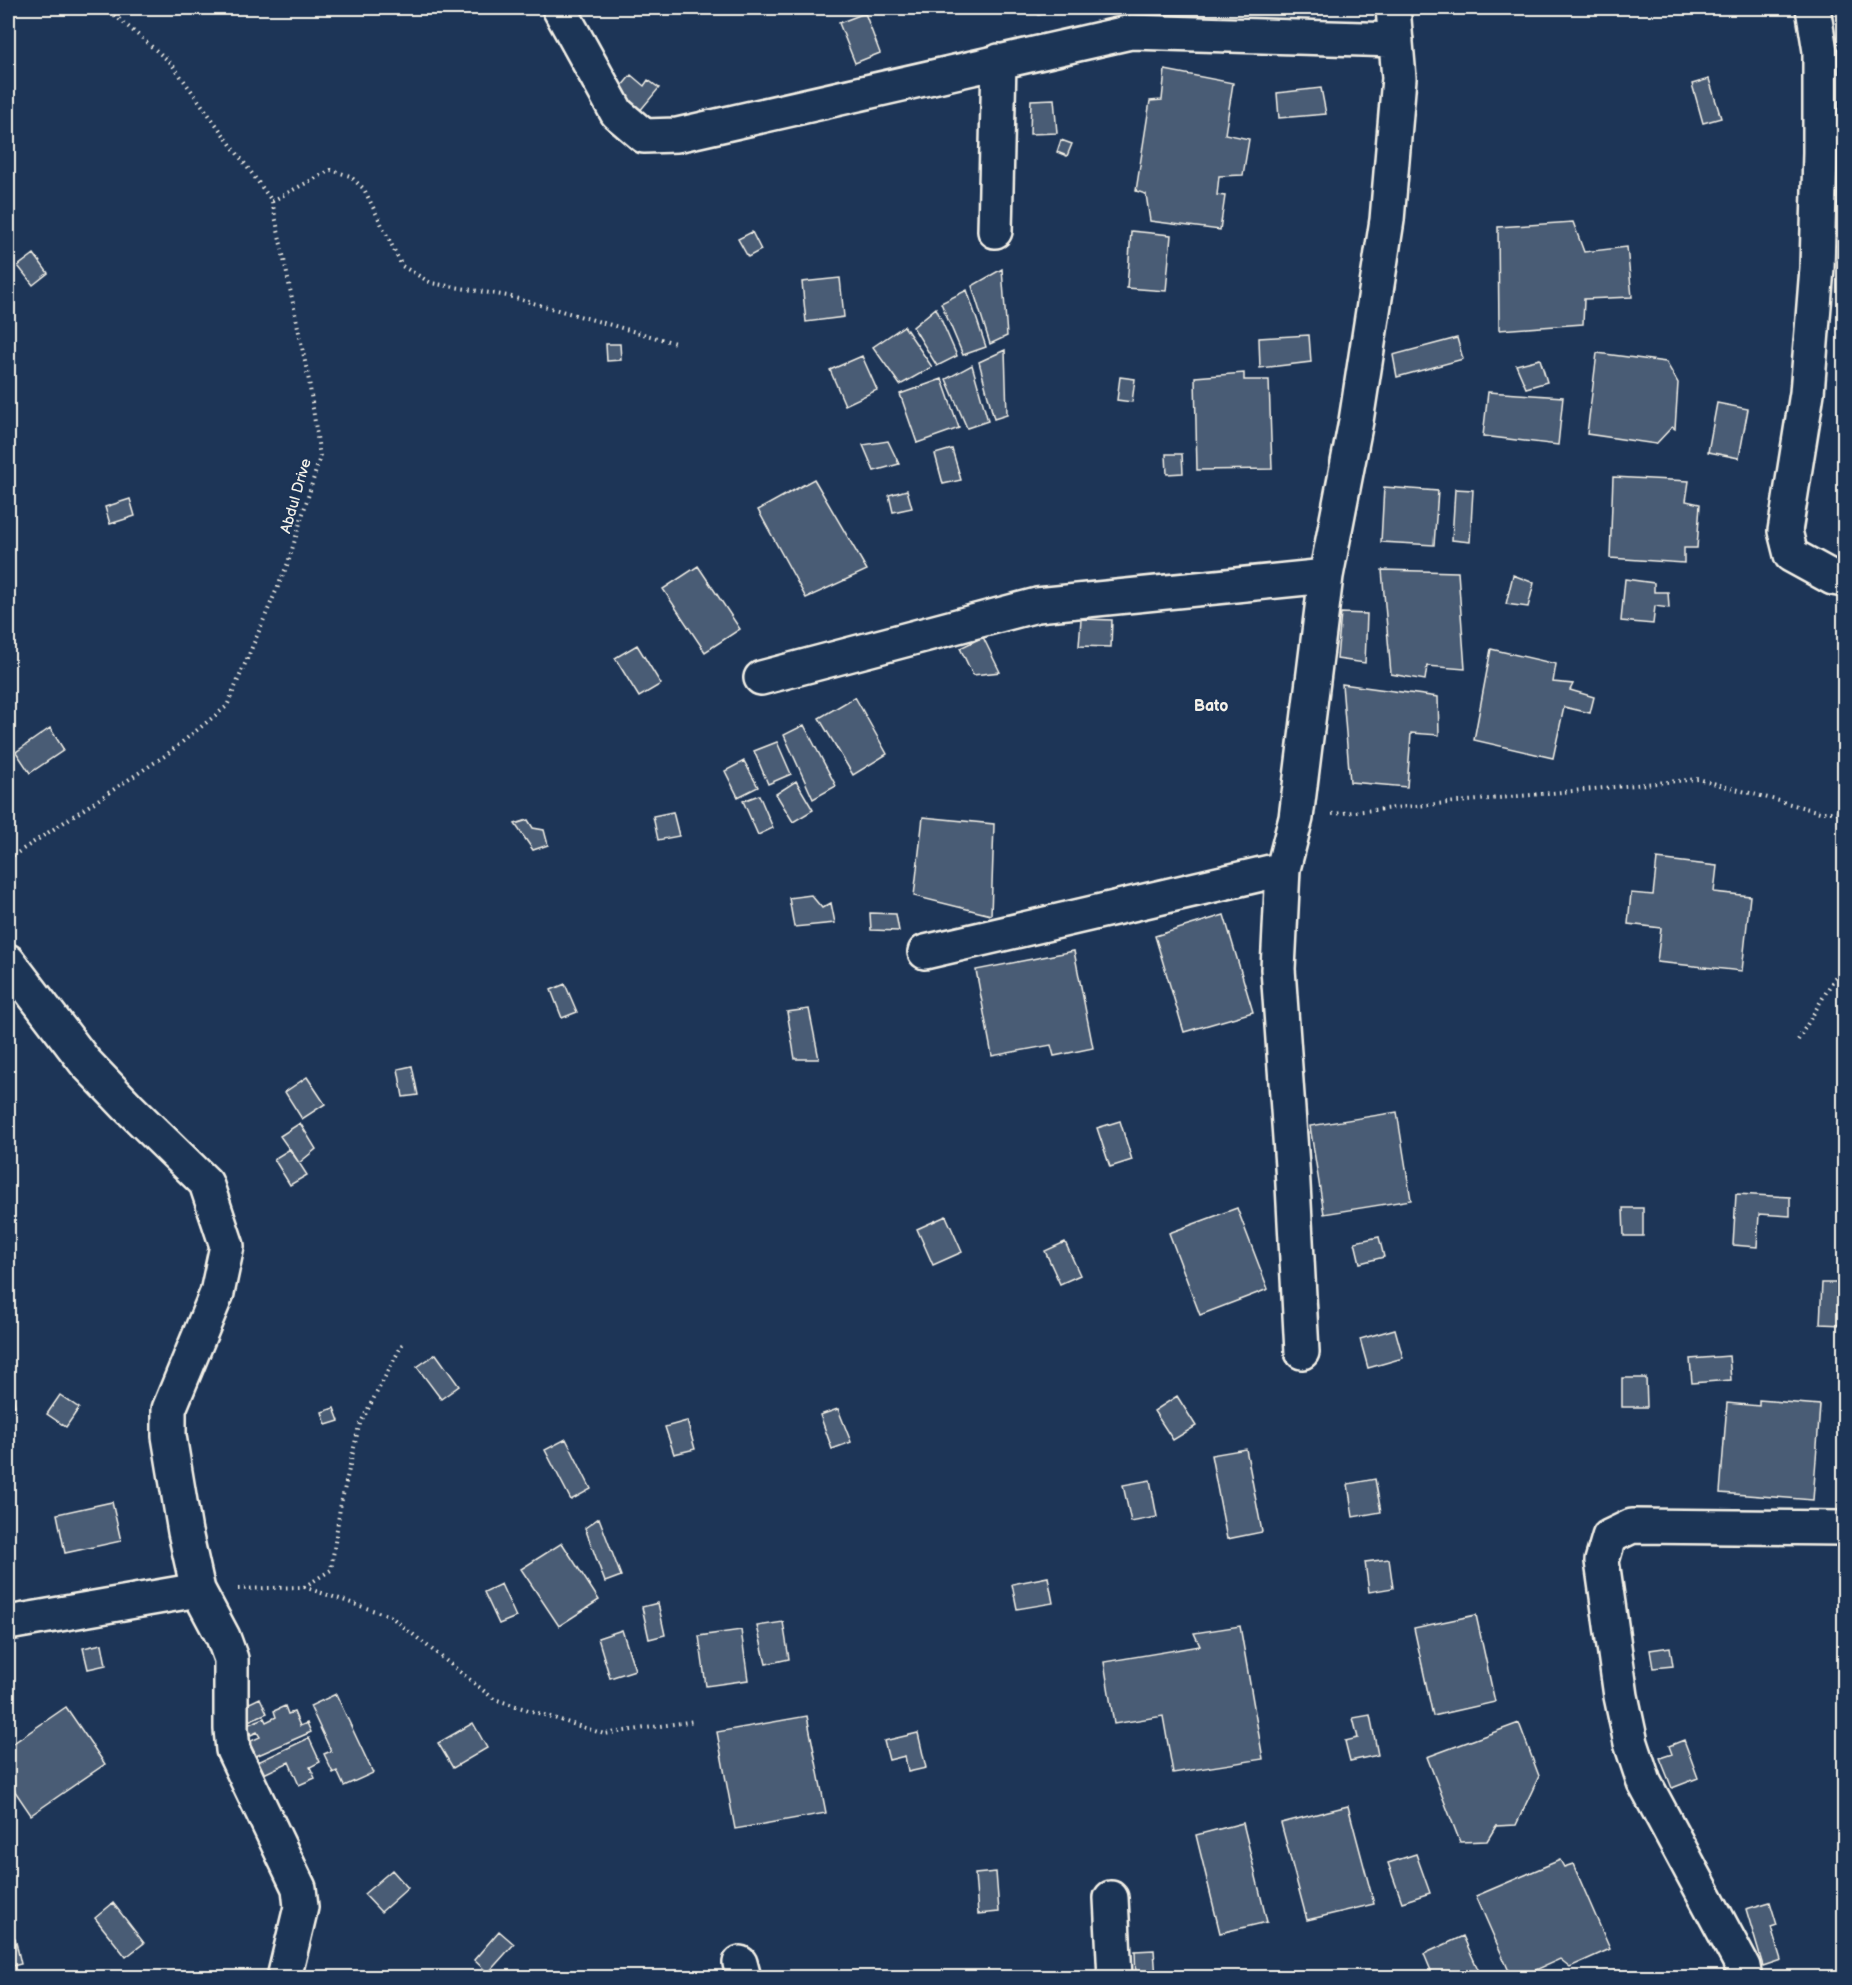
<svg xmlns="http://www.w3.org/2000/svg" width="1852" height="1985" font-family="'Balsamiq Sans',sans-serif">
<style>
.building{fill:#485b74;stroke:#f4f1e8;stroke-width:1.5}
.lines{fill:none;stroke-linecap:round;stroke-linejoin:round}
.minor-casing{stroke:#f4f1e8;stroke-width:38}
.path{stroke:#f4f1e8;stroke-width:4;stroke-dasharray:1.5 4.5;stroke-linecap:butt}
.minor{stroke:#1d3557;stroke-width:33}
.labels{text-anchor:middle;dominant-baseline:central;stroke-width:4.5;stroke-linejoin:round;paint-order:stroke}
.street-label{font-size:15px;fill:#f4f1e8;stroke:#1d3557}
.neighbourhood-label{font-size:16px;font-weight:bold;fill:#f4f1e8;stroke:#1d3557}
</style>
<rect width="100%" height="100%" fill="#1d3557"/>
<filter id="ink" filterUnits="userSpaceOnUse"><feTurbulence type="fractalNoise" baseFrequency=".0167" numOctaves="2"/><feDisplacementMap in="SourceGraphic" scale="12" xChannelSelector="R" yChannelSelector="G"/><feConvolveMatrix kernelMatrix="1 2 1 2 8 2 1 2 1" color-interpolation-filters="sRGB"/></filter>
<g filter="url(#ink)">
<path class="building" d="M1037,8H1065V11L1038,15Z
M865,13L880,53L855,63L839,23Z
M1165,70L1233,83L1225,134L1249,139L1243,175L1219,176L1217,195L1225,196L1220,230L1150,221L1146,194L1136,191L1150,101L1162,100Z
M631,75L644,86L648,80L659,88L639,112L616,93Z
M1709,79L1721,118L1703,123L1692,84Z
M1321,88L1326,114L1279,118L1277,93Z
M1054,99L1057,133L1030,134L1031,100Z
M1061,140L1072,144L1067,156L1057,152Z
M1837,203H1844V245L1835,246Z
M1573,222L1584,252L1627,247L1632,297L1584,299L1583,324L1499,330L1498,227Z
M1131,231L1171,235L1166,291L1127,288Z
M752,232L761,250L748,257L738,239Z
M34,254L48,273L33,285L18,266Z
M1002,269L1007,336L990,344L972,286Z
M840,278L844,317L806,322L802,282Z
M967,290L986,347L963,355L941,303Z
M936,308L957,356L937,366L913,327Z
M904,326L932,367L900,385L873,347Z
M1309,335L1311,362L1260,368L1259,338Z
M1457,338L1463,359L1397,377L1393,355Z
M606,344H620L621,360L607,361Z
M1005,350L1007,415L994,419L979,362Z
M1597,353L1666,362L1678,383L1675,429L1672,427L1656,444L1587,434Z
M862,356L877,390L845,405L830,370Z
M1540,359L1547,382L1526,388L1516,365Z
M972,365L988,421L967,428L946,379Z
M1244,373V380H1269L1272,469L1197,470L1195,377Z
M1120,377L1135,379L1132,402L1117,400Z
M942,379L959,428L917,443L900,394Z
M1488,392L1563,397L1558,445L1483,436Z
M1717,403L1748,409L1739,458L1708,452Z
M888,441L899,464L874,471L863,445Z
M952,449L961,480L943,484L935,454Z
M1166,454H1182L1183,473L1167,474Z
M1613,477L1689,481L1686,501L1700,504L1697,548H1684V563L1610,558Z
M814,479L867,570L806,598L758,510Z
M1384,487L1438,491L1434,545L1381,542Z
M1455,489L1473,490L1470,542L1452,540Z
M907,490L912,508L893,512L889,495Z
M130,499L135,516L110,524L105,507Z
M698,566L740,629L705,652L663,589Z
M1382,570L1458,572L1465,669L1427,666L1425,680L1391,674Z
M1513,575L1534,583L1528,607L1506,604Z
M1625,579L1654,583V592H1668L1669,608L1655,606L1653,624L1621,621Z
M1341,613L1367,614L1365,663L1337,659Z
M1081,619L1112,620L1111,647L1079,646Z
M983,637L1000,672L973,675L960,648Z
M637,645L661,684L639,697L615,658Z
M1491,649L1556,664L1553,682L1573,684L1570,690L1594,697L1590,713L1564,707L1553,758L1474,740Z
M1342,684L1438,697L1439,735L1411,733L1407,787L1350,782Z
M855,697L887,754L853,775L819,718Z
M804,725L836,786L813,799L784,735Z
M50,728L64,750L30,773L16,752Z
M777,742L791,774L768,784L754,751Z
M744,761L758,787L738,797L725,771Z
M796,781L813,810L793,822L776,794Z
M759,795L773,828L758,835L743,801Z
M673,812L679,836L658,840L653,816Z
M923,817L994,824L991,915L914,896Z
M528,820L533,828L544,830L548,845L533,850L515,824Z
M1657,859L1717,866L1714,892L1750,896L1742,971L1657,962L1661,928L1628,924L1631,893L1653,895Z
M811,895L822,908L831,903L835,923L794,927L789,898Z
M870,913L896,914L899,931L871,930Z
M1224,915L1253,1012L1184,1032L1155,936Z
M1074,951L1093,1048L1054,1056L1051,1045L992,1056L976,970Z
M565,984L577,1012L562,1018L551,990Z
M809,1009L819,1059H795L787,1012Z
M412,1066L418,1095L403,1097L398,1069Z
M307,1077L325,1104L302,1119L285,1092Z
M1397,1112L1411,1200L1324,1214L1310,1126Z
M1120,1121L1132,1160L1110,1167L1097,1128Z
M300,1123L316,1149L299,1163L280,1136Z
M290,1149L307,1175L290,1185L274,1159Z
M1736,1194L1790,1197V1216L1759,1214L1757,1247L1733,1245Z
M1237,1208L1268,1289L1200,1315L1169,1233Z
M1623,1208H1643V1236H1624Z
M946,1216L962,1252L933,1265L917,1229Z
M1379,1237L1384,1257L1360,1263L1355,1242Z
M1065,1242L1080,1275L1060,1284L1045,1251Z
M1822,1283H1844V1325L1820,1324Z
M1395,1329L1403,1358L1368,1368L1360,1339Z
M436,1354L459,1386L441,1399L417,1367Z
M1729,1356L1731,1380L1692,1383L1690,1359Z
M10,1377L15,1406L8,1407V1378Z
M1622,1378H1646L1647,1407H1622Z
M60,1395L79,1408L66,1427L47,1414Z
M1177,1396L1196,1426L1173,1440L1154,1411Z
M1759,1400L1820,1405L1813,1500L1720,1493L1727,1403L1759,1406Z
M334,1408L339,1421L326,1425L322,1412Z
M838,1409L851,1442L832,1449L820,1415Z
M687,1421L695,1449L674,1454L665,1427Z
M566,1439L591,1489L571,1500L545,1450Z
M1246,1449L1262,1532L1227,1539L1211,1455Z
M1375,1479L1381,1512L1353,1517L1348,1484Z
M1150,1480L1157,1517L1131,1522L1123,1485Z
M112,1502L121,1541L65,1553L57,1514Z
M599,1518L621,1576L605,1582L585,1528Z
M562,1543L599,1600L559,1626L521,1569Z
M1389,1559L1393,1588L1369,1592L1365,1562Z
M1048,1577L1053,1603L1017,1609L1012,1584Z
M501,1584L516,1617L499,1624L484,1592Z
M658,1603L665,1635L649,1639L642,1607Z
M1476,1615L1495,1702L1433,1716L1414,1628Z
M783,1622L789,1659L766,1664L757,1626Z
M1240,1626L1263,1759L1173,1773L1163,1716L1114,1724L1104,1662L1200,1646L1194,1633Z
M622,1630L635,1670L610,1678L598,1638Z
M741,1630L748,1680L706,1686L699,1636Z
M102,1644L106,1665L88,1669L83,1648Z
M1670,1647L1673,1666L1653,1668L1650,1650Z
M336,1694L373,1773L344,1786L337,1771L333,1773L324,1754L331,1751L310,1706Z
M260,1698L267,1713L246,1722L239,1708Z
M285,1706L288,1714L294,1712L300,1726L307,1723L311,1732L256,1756L249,1742L260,1737L257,1732L251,1735L247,1725L264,1718L266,1722L276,1717L274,1711Z
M66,1707L105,1764L31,1815L8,1781V1747Z
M1370,1715L1378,1755L1350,1761L1345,1741L1358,1738L1353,1718Z
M807,1716L826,1813L735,1829L717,1732Z
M473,1723L487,1748L453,1768L438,1743Z
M1519,1723L1539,1776L1516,1825L1496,1826L1487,1841L1460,1842L1427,1757Z
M918,1733L926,1768L908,1772L905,1756L889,1760L884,1741Z
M309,1738L320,1762L310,1767L315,1778L299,1785L289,1762L264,1774L258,1762Z
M1684,1740L1698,1778L1672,1788L1660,1758L1672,1754L1669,1746Z
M1348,1806L1374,1904L1307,1920L1281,1823Z
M1243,1823L1267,1922L1220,1933L1196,1835Z
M1416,1854L1430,1893L1402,1902L1388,1863Z
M1560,1860L1564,1867L1573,1864L1610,1949L1570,1967L1560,1959L1518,1978H1512L1476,1896Z
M392,1870L408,1888L381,1912L364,1894Z
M996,1872L999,1912L978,1914L975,1874Z
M1770,1902L1777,1925L1771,1927L1781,1960L1763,1966L1746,1909Z
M113,1903L144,1943L126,1957L95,1918Z
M499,1931L514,1944L488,1973L474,1960Z
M1463,1936L1482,1978H1434L1424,1954Z
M15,1938L21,1964L8,1967V1939Z
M1154,1950L1156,1978H1136L1135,1951Z"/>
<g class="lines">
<defs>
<path id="minor" d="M559,8L617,113L644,136L677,135L1131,32L1396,40
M1813,8L1820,51V152L1817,268L1807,393L1785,531L1791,555L1833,578L1844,580
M995,231L999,61
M761,678L1037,605L1326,576
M925,952L1283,869
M8,961L85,1062L128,1107L206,1183L227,1246L217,1293L169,1409V1436L185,1532L198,1590L223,1637L231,1659V1729L233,1750L299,1888L301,1907L284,1978
M1302,1352L1292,1166L1278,969L1283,869L1296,818L1326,576L1356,421L1387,220L1399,78L1393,8
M8,1623L198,1590
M1111,1898L1115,1978
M740,1963L744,1978
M1745,1978L1743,1967L1644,1782L1631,1743L1621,1696L1602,1561L1609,1537L1632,1526L1844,1528"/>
</defs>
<use href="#minor" class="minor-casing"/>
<path class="path" d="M272,201L331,170L350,176L364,189L402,266L431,283L508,296L675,343
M1332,814L1698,779L1820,812H1844
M8,859L166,755L227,706L288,563L320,457L309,381L272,201L171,63L106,8
M1798,1040L1844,962
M304,1587L390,1616L494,1699L604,1734L695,1721
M238,1589L304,1587L331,1570L340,1508L359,1426L404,1341"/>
<use href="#minor" class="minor"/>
</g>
</g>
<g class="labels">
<g class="street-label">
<text transform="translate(296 496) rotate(-74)">Abdul Drive</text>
</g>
<g class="neighbourhood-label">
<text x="1211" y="706">Bato</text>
</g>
</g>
<rect width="1852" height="1985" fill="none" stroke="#1d3557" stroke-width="30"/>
<rect x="15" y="15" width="1822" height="1955" fill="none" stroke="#f4f1e8" stroke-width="2" filter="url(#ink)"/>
</svg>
